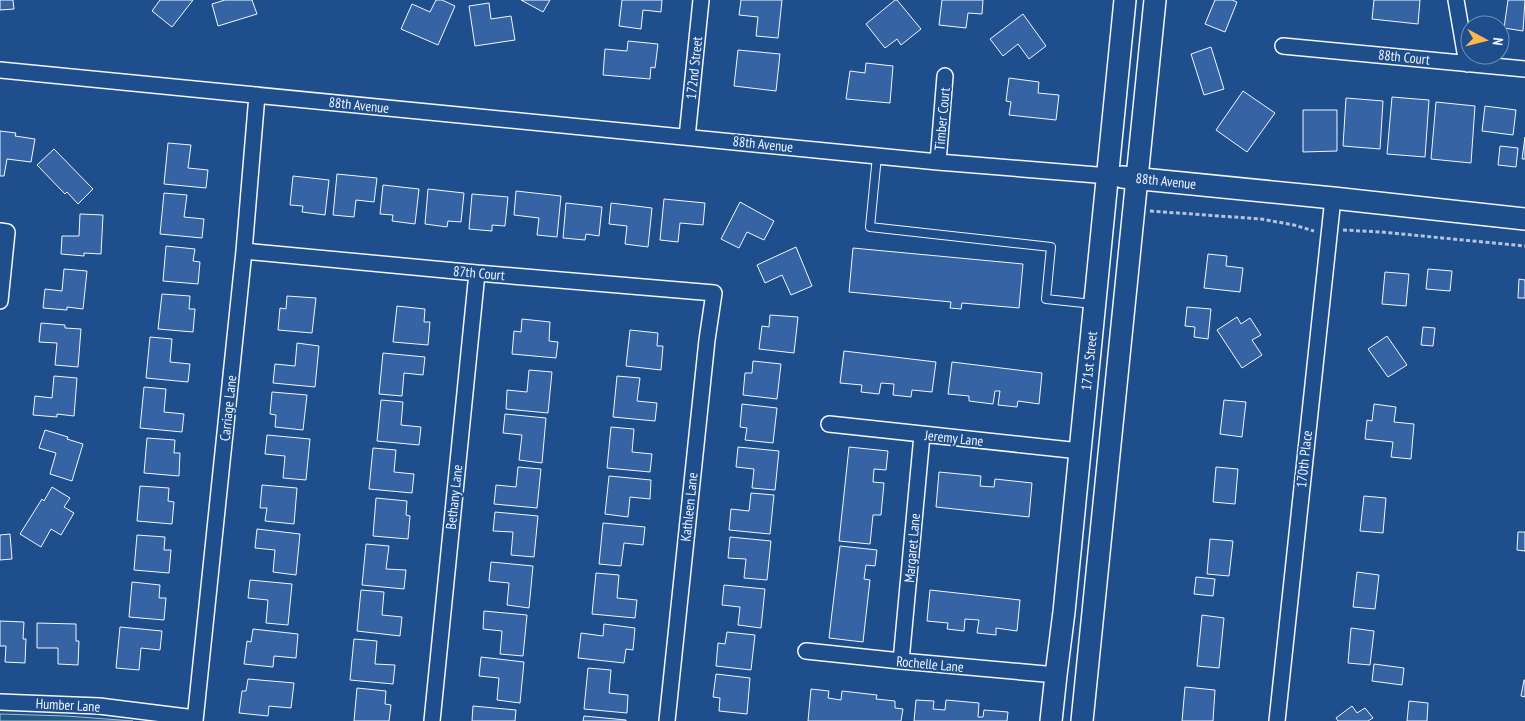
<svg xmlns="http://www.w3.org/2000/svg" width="1525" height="721" font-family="'PT Sans Narrow',sans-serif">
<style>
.green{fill:#245a82;stroke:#a8bbd7}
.building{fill:#3563a3;stroke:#f2f6ff}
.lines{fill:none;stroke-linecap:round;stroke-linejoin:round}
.lane-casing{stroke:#f2f6ff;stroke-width:10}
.street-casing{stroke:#f2f6ff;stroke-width:18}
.secondary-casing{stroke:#f2f6ff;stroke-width:24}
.path{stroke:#b3c4dc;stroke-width:3;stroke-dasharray:4 2.5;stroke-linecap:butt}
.lane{stroke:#1f4e8c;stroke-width:8}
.street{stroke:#1f4e8c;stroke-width:15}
.secondary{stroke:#1f4e8c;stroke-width:21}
.labels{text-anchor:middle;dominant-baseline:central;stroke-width:4;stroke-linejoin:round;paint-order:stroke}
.street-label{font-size:14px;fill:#f2f6ff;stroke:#1f4e8c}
</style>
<rect width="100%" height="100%" fill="#1f4e8c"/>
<path class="green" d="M0,714L66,716L133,721H0Z"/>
<path class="building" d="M0,0H13L14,9L0,10Z
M160,0H193L172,27L152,11Z
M225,0H252L257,14L218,26L212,4Z
M436,0H442L455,6L438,45L401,29L412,4L430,12Z
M521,0H550L543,12Z
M622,0H662L661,12L643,10L641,29L619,26Z
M741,0H782L778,38L756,36L758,17L739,15Z
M895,0H897L921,29L901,45L897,39L885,48L866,24Z
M942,0H983L982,14L968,13L966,28L939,25Z
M1215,0H1232L1237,2L1225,32L1205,24Z
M1374,0H1420L1418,24L1372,19Z
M1508,0H1525L1523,31L1504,28Z
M489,3L491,19L511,16L515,40L475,46L469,6Z
M1023,14L1046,46L1029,59L1018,44L1003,56L990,39Z
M628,41L658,44L655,68L651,67L650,79L603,75L605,49L627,51Z
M1211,47L1224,89L1204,95L1191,54Z
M738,50L780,54L776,91L734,86Z
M866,63L893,66L890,103L846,99L850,71L865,73Z
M1009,78L1039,82L1038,93L1059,95L1056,120L1009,115L1011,102L1006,101Z
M1243,91L1275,113L1247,152L1216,130Z
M1392,97L1429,100L1425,157L1387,154Z
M1346,98L1383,101L1380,149L1343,146Z
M1436,102L1475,106L1471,163L1431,159Z
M1485,106L1516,110L1513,135L1482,131Z
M1303,110H1337V151L1303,152Z
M0,131L16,133L15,136L35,139L31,162L7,159L4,176H0Z
M1525,137V159H1522Z
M168,143L191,145L188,168L208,170L206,188L164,184Z
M1500,146L1518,148L1516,167L1498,165Z
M54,149L93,189L78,204L67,192L65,194L37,165Z
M337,174L377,178L374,202L356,200L354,217L333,215Z
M293,176L329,180L325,215L302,212L303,206L290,205Z
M383,185L419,189L415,224L392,221L393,215L380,214Z
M428,189L464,193L461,222L448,221L447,227L425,224Z
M516,191L561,196L557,237L537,235L539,218L514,215Z
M164,193L187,195L184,217L204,219L202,238L160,234Z
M472,194L508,197L505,226L492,225V231L469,229Z
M664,199L705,203L703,225L680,223L678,242L660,240Z
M740,202L774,221L764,240L747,232L739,248L721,239Z
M566,203L602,207L599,236L586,234L585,240L563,238Z
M611,203L652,208L648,247L625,244L627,226L609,224Z
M80,214L103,215L101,254L84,253V256L61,254L62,236H79Z
M166,246L195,249L193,261L200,262L198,284L163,281Z
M796,247L812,286L791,295L782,275L765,283L757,265Z
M853,248L1023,264L1019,308L962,303L961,309L950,308L951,302L849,292Z
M1208,254L1227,256L1226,266L1243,268L1240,292L1204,288Z
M64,269L87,271L83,309L67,307V310L43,308L45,289L62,291Z
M1428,269L1452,271L1450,291L1426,289Z
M1385,272L1409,274L1406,306L1382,304Z
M1519,279L1525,280V298H1518Z
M162,294L190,296L189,309H195L193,332L158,329Z
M287,296L316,298L312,333L278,330L280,308L286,309Z
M397,306L425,309L424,322H430L428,345L393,342Z
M1187,307L1211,309L1208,339L1194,337L1195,327L1185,326Z
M770,315L798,317L794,353L759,349L762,326L769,327Z
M1237,317L1241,324L1250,318L1261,335L1252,340L1262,355L1242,368L1217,330Z
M522,319L550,322L549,341L558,342L556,358L512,354L514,331L521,332Z
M41,323L65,325V328L81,329L78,367L55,365L57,343L39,342Z
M1423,327L1435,328L1433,346L1421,345Z
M630,330L658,333L657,346H663L661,370L626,366Z
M1387,336L1407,365L1388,377L1368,349Z
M150,337L172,339L170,362L190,364L188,382L146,378Z
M297,343L319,346L315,387L273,383L275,364L295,366Z
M844,351L936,362L932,392L912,390L911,397L893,395L894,384L881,383L879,394L861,392L862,385L840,383Z
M383,353L425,357L423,375L404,373L402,396L379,394Z
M753,361L781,364L777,399L743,395L745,373H752Z
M952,362L1042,373L1039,404L1018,401L1017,407L998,405L1000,391H995L993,404L969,401V396L948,394Z
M529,370L552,372L548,413L506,409L507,390L527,392Z
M54,376L77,378L74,416L57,414V417L33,415L35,396L52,398Z
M617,376L640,378L637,401L657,403L655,421L613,417Z
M144,387L166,389L164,412L184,414L182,432L140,428Z
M272,392L307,395L303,430L275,427L276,415L270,414Z
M381,400L403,402L401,425L421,427L419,445L377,441Z
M1224,400L1246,402L1242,437L1220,434Z
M742,404L777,408L773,443L745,440L747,428L740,427Z
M1374,404L1396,407L1394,422L1414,424L1411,459L1391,457L1393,442L1365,439L1367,420L1372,421Z
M505,414L546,418L542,463L519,460L522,435L503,433Z
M611,427L634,429L632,452L652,454L650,472L607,468Z
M45,430L68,437L67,439L83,444L72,481L50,474L56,453L39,448Z
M267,435L310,439L306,480L283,478L285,456L265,454Z
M147,438L175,440L174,453H180L179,476L144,473Z
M738,447L779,451L775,490L752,488L754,469L736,467Z
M849,447L888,451L886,470L874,469L873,482L884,483L881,515H873L870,544L839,541Z
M373,448L396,450L394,472L414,474L412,493L369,489Z
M518,467L541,469L537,508L494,504L496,485L516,487Z
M1216,467L1238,469L1235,504L1213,502Z
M939,472L981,476L980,486L994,487L995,479L1032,483L1029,517L936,507Z
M609,476L651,480L650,499L630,497L628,517L605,514Z
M262,485L297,488L294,524L265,521L267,508H260Z
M140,486L169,488L168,501L174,502L172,524L137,521Z
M52,487L70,498L64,507L74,513L61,535L51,529L41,547L20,534L42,499L44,501Z
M751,493L774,495L770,534L729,530L731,509L749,511Z
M1364,496L1386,498L1383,533L1360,531Z
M376,498L407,501L406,515L410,516L408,539L373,536Z
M495,512L538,516L534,557L511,555L513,532L493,531Z
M603,523L645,527L643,545L624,543L621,566L599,564Z
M257,529L300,534L296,575L273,572L275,550L255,548Z
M1518,532H1525V551L1517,550Z
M10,534L12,559L0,560V535Z
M137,535L165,537L164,550H171L169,573L134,570Z
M730,537L771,541L767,580L744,578L746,559L728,558Z
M1210,539L1233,541L1229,576L1207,574Z
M366,544L389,546L386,569L406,570L404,589L362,585Z
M840,546L877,550L875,566L866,565L864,579L870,580L863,642L829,638Z
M491,562L533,566L529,608L507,605L509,583L489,581Z
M1357,572L1379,575L1375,609L1353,607Z
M596,573L619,575L617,598L637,600L635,618L592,614Z
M1196,577L1215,579L1213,596L1194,594Z
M250,580L292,584L288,625L266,623L268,600L248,598Z
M132,582L160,585L159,598H166L164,620L129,617Z
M724,585L765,589L761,628L738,625L740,607L722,605Z
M361,590L384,592L382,615L402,617L400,636L357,631Z
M930,590L1020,600L1017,631L996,628V635L977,633L979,620L965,619L964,631L947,629L948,623L927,621Z
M484,611L527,615L523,656L500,654L502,631L483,629Z
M1202,615L1224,618L1219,668L1197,666Z
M0,621L24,622L23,639H26L25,663L5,662L6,646H0Z
M37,623L76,624V641H79L78,665L58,664V648H37Z
M604,624L635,628L633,650L626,649L624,663L578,658L581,633L603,636Z
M120,627L162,631L160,650L141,648L139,670L116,668Z
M1351,628L1374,631L1370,665L1348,663Z
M253,629L298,634L296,658L274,656L273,667L244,664L247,641L251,642Z
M727,632L755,635L751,670L716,666L718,643L725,644Z
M354,639L377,641L375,664L395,665L393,684L350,680Z
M481,657L524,662L520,703L497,700L499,678L479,676Z
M1374,664L1404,668L1402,685L1372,681Z
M588,668L611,670L609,693L628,695L627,713L584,709Z
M716,674L750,678L747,714L719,711L720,698L713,697Z
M248,679L294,683L291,708L269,706L268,716L239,713L242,691H246Z
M1524,680H1525V697L1521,696Z
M1185,687L1215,690L1213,721H1182Z
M357,688L386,691L385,704L391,705L389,721H354Z
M811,689L829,691L828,698L841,700L842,691L877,695L876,699L895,701V708L903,709L901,721H808Z
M916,700L934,701L933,709L945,710L946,700L979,703L978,717H983L984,710L1008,712L1007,721H914Z
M1409,701L1428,703L1427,721H1407Z
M473,706L516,710L515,721H472Z
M1352,706L1357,713L1365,708L1373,718L1368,721H1338L1336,718Z
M584,716L626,720V721H583Z"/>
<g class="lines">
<defs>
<path id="lane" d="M877,156L870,227L1051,247L1046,299L1093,304"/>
<path id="street" d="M1456,0L1467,64
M1283,46L1525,69
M0,70L938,162L1109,176
M687,137L701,0
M938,162L945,76
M0,231L7,232L0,301
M244,251L477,273L714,293L707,340L667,721
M829,424L1080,451
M806,651L901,661L1056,675
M901,661L922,435
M0,702L99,706L195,718
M195,721L244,251L257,95
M432,721L477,273
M1277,721L1333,198"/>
<path id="secondary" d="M1122,177L1333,198L1525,219
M1051,721L1056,675L1064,612L1125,0
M1082,721L1155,0"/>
</defs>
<use href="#lane" class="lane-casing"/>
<use href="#street" class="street-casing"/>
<use href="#secondary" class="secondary-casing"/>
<path class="path" d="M1150,211L1261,219L1294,225L1314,231
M1343,230L1381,232L1525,246"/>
<use href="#lane" class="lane"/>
<use href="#street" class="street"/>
<use href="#secondary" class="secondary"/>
</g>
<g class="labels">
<g class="street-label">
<text transform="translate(1404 57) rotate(6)">88th Court</text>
<text transform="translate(694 68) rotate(-84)">172nd Street</text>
<text transform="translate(359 105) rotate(6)">88th Avenue</text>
<text transform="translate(942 119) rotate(-85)">Timber Court</text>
<text transform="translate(763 144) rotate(6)">88th Avenue</text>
<text transform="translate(1166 181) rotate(6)">88th Avenue</text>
<text transform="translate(479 273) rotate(5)">87th Court</text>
<text transform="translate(1089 361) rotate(-84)">171st Street</text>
<text transform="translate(228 408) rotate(-84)">Carriage Lane</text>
<text transform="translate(954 438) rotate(6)">Jeremy Lane</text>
<text transform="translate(1304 459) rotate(-84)">170th Place</text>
<text transform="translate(454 497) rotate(-84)">Bethany Lane</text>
<text transform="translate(689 507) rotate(-84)">Kathleen Lane</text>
<text transform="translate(912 548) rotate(-85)">Margaret Lane</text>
<text transform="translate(930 664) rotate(5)">Rochelle Lane</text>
<text transform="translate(68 705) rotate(3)">Humber Lane</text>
</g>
</g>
<g transform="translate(1485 40) rotate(97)"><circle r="24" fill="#1f4e8c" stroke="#7391ba"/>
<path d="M0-4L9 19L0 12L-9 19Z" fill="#ffb74d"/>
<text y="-8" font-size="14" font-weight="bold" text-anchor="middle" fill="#f2f6ff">N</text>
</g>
</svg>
